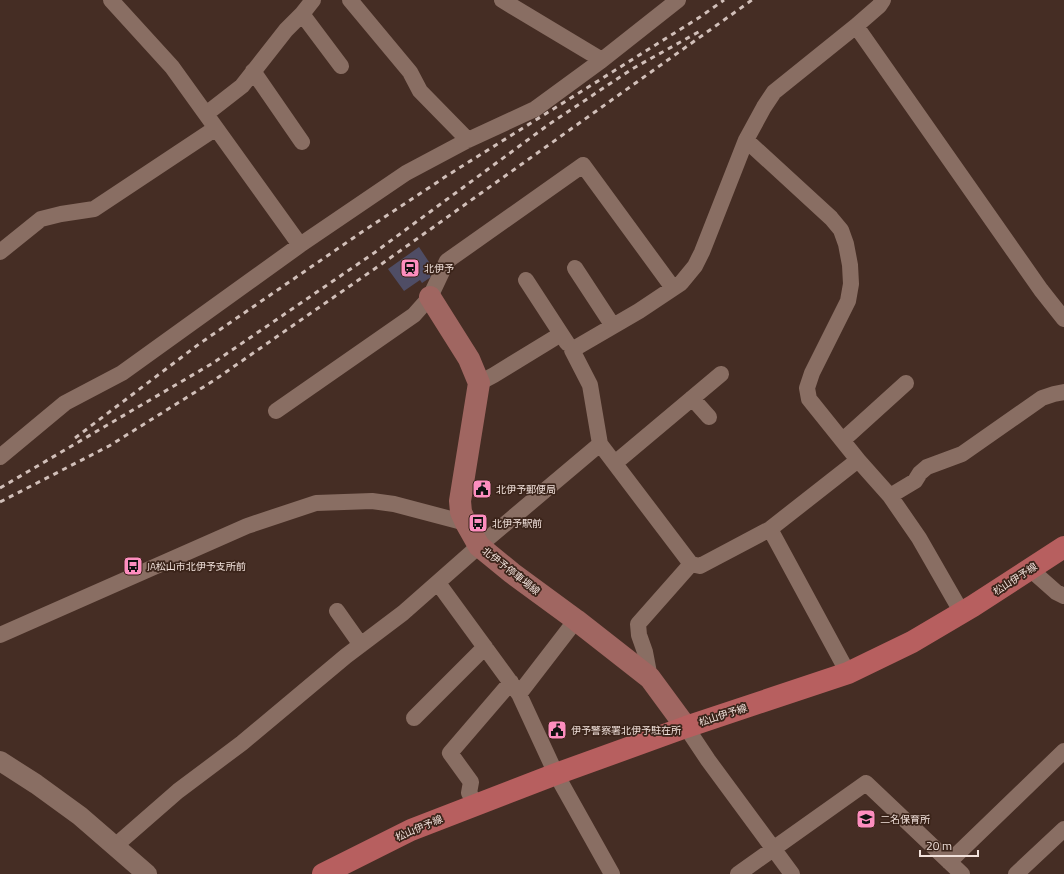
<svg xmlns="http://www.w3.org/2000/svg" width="1064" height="874" font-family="'Titillium Web','Noto Sans JP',sans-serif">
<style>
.building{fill:#4f4d65}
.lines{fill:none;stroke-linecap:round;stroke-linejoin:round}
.minor{stroke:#896e63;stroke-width:16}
.tertiary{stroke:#896e63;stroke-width:20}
.secondary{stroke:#a06661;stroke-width:22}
.primary{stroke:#b75f5f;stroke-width:22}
.rail{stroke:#d1bfb9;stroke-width:3;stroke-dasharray:5 5;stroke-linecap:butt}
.labels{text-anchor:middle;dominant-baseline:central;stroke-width:3.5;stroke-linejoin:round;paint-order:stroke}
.poi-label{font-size:10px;fill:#f1e1db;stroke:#3b241a;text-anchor:start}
.street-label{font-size:10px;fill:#f1e1db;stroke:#3b241a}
</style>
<rect width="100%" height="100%" fill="#452d24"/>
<path class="building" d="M419,247L433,268L428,272L431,277L422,283L420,280L404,291L388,269Z"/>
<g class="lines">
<path class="minor" d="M111,0L172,67L300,245
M350,0L410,72L420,91L468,140
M502,0L602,60
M302,14L341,66
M856,26L1041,290L1064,319
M253,71L302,142
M206,114L242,86L286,30L302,14L313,0
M746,140L831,218L841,230L846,244L850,265L851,284L848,301L812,373L807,388L809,399L858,460L890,496L919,538L962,613
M0,252L41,219L61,214L94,209L216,128
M575,268L613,326
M526,280L567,343
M479,383L494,375L561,334
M692,398L709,417
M276,411L414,315L430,297L447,261L583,165L673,288
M843,440L906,383
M600,444L691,564L700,566L770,529L858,460
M0,457L65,403L122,373L300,245L406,173L468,140L535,109L602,60L678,0
M615,463L721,374
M890,496L915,481L920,473L927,467L962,454L1042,398L1054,394L1064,392
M770,529L848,673
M1030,569L1056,592L1064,596
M438,583L519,694L556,774L612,874
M337,611L361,645
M0,635L247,526L316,503L372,501L394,504L466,523
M650,678L645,652L639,635L638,624L691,564
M519,694L576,620
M414,718L485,647
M686,727L708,760L792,874
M478,806L469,793L471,782L450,753L511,682
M115,846L178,791L242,743L346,656L403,613L479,546L600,444L590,385L572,350L639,311L681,283L695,266L702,252L746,140L764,107L774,92L856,26L879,6L883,0
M949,862L1064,751
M738,874L866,783L962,874
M1016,874L1064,829"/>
<path class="tertiary" d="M0,761L36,784L80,816L147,874"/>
<path class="secondary" d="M430,297L469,359L479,383L460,501L461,512L466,523L479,546L512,573L576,620L650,678L686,727"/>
<path class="primary" d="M323,874L411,830L556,774L686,727L848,673L912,642L973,606L1064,547"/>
<path class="rail" d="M75,438L199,344L359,234L448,175L700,17L724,0
M0,488L213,363L374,253L548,125L632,69L702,30
M0,502L109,446L213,381L383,263L752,0"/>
</g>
<defs>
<symbol id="station-square" viewBox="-11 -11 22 22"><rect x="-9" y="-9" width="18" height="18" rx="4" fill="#fd8ebf" stroke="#3b241a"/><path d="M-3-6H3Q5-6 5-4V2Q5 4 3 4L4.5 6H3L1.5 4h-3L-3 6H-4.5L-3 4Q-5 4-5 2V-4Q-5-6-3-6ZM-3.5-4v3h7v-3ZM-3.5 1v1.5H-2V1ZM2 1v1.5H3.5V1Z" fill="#111"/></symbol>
<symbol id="civic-square" viewBox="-11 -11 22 22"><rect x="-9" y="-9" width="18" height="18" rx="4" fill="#fd8ebf" stroke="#3b241a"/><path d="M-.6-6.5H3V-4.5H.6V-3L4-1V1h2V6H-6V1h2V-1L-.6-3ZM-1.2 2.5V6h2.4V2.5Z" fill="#111"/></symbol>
<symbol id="bus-square" viewBox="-11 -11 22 22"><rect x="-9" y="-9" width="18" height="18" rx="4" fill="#fd8ebf" stroke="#3b241a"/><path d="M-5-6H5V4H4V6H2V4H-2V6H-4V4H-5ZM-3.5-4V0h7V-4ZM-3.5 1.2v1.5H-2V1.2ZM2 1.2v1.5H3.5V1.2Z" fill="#111"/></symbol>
<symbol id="school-square" viewBox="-11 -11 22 22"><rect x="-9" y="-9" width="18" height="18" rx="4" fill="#fd8ebf" stroke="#3b241a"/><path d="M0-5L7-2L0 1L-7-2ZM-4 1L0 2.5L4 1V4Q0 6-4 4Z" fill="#111"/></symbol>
</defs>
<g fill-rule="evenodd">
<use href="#station-square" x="399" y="257" width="22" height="22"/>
<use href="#civic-square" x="471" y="478" width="22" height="22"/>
<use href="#bus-square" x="467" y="512" width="22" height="22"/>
<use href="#bus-square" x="122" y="555" width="22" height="22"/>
<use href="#civic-square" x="546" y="719" width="22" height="22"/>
<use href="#school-square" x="855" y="808" width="22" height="22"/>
</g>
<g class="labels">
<g class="poi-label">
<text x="424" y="268">北伊予</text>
<text x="496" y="489">北伊予郵便局</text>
<text x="492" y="523">北伊予駅前</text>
<text x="147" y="566">JA松山市北伊予支所前</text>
<text x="571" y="730">伊予警察署北伊予駐在所</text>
<text x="880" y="819">二名保育所</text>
</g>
<g class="street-label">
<text transform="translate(511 571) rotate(38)">北伊予停車場線</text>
<text transform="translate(1015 579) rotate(-33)">松山伊予線</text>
<text transform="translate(723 715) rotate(-18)">松山伊予線</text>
<text transform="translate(419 828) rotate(-23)">松山伊予線</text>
</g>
</g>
<path d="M920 850v6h58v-6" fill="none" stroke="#f1e1db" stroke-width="2"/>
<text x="926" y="850" font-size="12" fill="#f1e1db" stroke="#3b241a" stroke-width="3" paint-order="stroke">20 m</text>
</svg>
